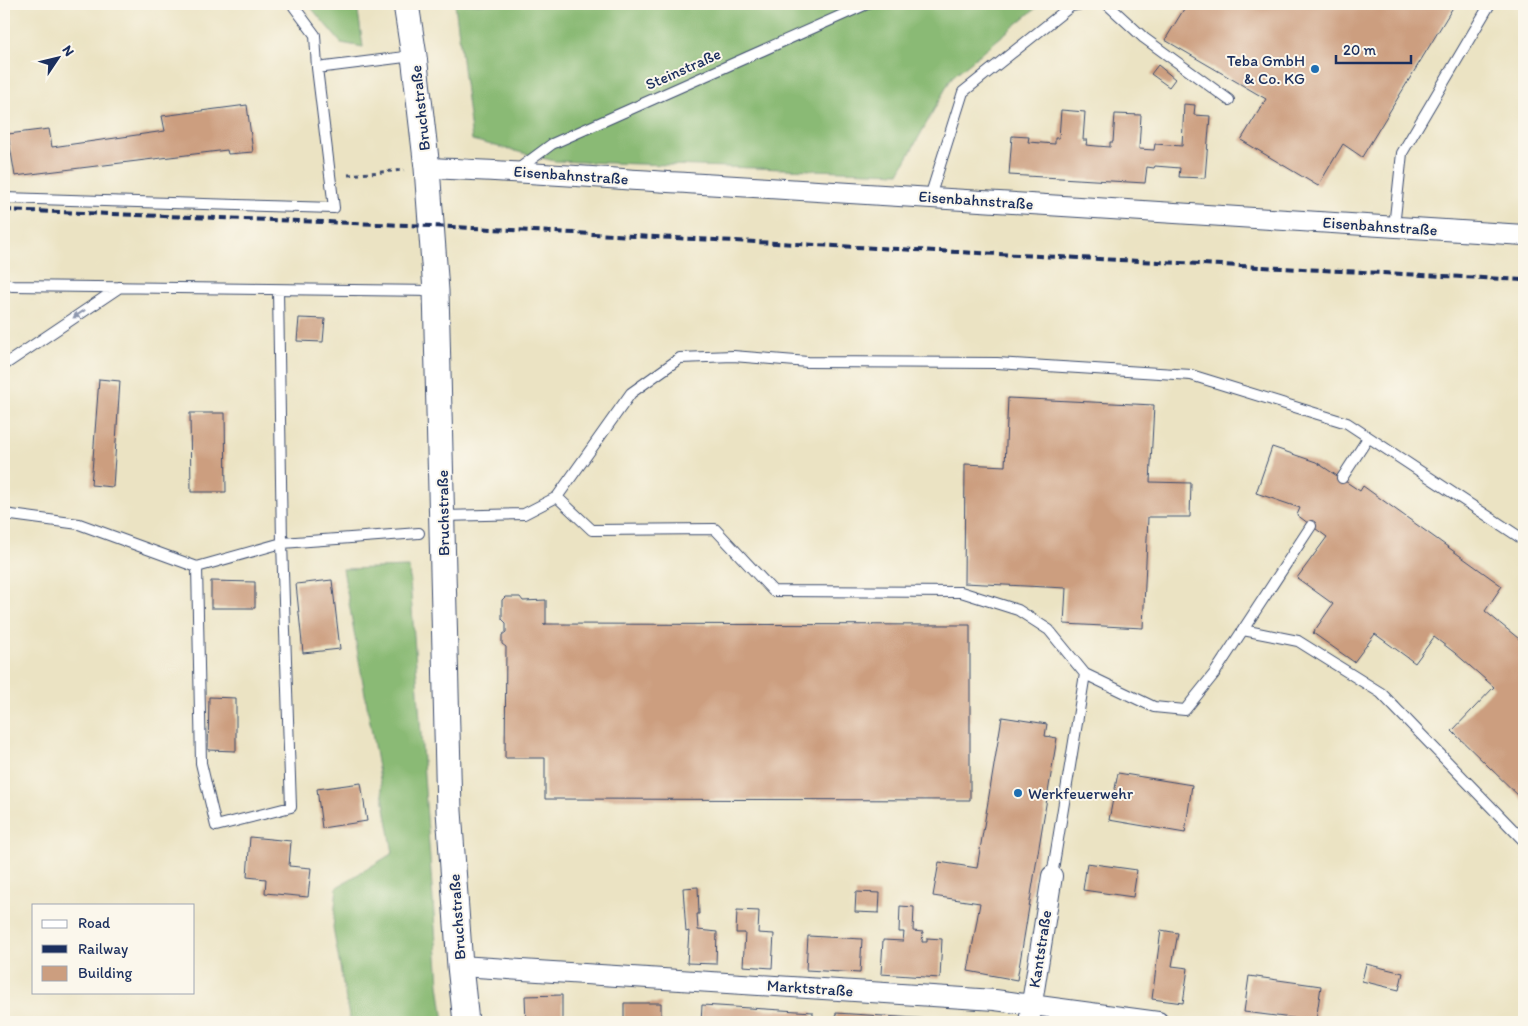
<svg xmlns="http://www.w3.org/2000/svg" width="1528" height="1026" font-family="Itim,sans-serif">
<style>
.forest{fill:#8aba74;stroke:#527469}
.building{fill:#cc9e7f}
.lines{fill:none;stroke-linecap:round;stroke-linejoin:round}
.service-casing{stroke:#3a4a6d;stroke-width:12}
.minor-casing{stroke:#3a4a6d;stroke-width:22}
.tertiary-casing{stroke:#3a4a6d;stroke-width:27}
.path{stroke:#3a4a6d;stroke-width:3;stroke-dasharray:4 4;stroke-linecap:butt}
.service{stroke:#fff;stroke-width:10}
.minor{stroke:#fff;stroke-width:20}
.tertiary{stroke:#fff;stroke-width:25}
.rail{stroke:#1b2f5e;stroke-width:4;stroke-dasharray:8 4;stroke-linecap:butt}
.oneway{fill:#8d97ae}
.poi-dot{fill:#1f6fb2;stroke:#fbf7ec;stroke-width:2}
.labels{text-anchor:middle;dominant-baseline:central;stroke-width:4;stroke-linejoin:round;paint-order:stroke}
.poi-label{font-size:16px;fill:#1b2f5e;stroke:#fbf7ec;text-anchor:end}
.street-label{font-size:16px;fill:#1b2f5e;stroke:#fbf7ec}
</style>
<rect width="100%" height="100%" fill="#fbf7ec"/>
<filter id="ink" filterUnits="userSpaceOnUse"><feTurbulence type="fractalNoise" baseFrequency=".02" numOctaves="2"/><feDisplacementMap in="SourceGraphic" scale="10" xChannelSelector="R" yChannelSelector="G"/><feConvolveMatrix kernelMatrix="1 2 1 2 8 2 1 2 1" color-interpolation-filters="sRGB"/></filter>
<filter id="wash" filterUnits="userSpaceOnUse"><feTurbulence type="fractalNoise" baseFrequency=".0096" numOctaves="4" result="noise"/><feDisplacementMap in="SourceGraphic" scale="20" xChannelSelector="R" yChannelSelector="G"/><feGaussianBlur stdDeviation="1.12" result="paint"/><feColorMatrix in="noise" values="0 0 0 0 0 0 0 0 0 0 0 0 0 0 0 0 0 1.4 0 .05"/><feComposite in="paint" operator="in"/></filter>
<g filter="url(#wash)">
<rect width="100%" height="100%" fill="#ebe3c3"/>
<path class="forest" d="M308,4H357L363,47L341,43Z
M455,4H1041L952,77L899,173L554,161L472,140Z
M409,567L439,984L444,1022H350L333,928L337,887L393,853L343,569Z"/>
<g id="blocks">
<path class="building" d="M1187,4H1455L1362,157L1343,144L1318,186L1241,140L1266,99L1165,40Z
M1158,65L1175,79L1169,87L1151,74Z
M1184,104L1195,105L1194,115L1210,116L1205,178L1179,177L1180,168L1155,166L1154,168L1147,167L1145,183L1009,175L1012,136L1029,137L1028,142L1055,144V138H1059L1061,110L1085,112L1083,140H1087L1086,145L1097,146L1110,147V142H1113L1115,114L1141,115L1139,149L1154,150L1155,144L1182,146Z
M247,105L253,152L228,154L227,150L15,176L8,134L49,129L52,147L165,131L162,116Z
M299,318L325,319L323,342L297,341Z
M99,379L120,381L113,487L91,485Z
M1008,398L1154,405L1150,482L1191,483L1190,517H1148L1143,628L1064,624L1066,588L964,583L965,464L1005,466Z
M190,413H225L226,492H191Z
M1272,447L1316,462L1360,491L1363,486L1502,586L1485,611L1524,643V801L1452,731L1494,687L1455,653L1434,637L1415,663L1375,634L1354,662L1313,633L1333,604L1297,578L1327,537L1297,515L1300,508L1256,493Z
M332,580L340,649L303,653L296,584Z
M211,581L255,582V608H211Z
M505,597H520L523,601L546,600V624H543L970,625V800L545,799V758H505L506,647L502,644V635L506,632V623L502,619V600Z
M209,697L236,698V751L208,750Z
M1002,717L1047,724L1045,736L1057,738L1017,980L968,971L980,903L933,896L939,862L977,868Z
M1118,773L1192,785L1185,833L1109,820Z
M361,783L367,821L322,828L317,789Z
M250,837L291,841L289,866L311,868L308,897L265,893L266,879L247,877Z
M1087,863L1137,870L1133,897L1083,890Z
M698,887L699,914H697L698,930L717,932L716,964L687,963L689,931L686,932L683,888Z
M856,892L880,893L879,913L855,912Z
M900,906L914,907L913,931L923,932L922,942H927V938L942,939L940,978L881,974L883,940L903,941L904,932H899Z
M737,910L759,911L758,933L774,934L772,968L743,966L745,933H736Z
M1161,930L1178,933L1172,966L1188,968L1183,1003L1152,999Z
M808,936L862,939L860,973L806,970Z
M1366,964L1403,973L1399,990L1362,981Z
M1249,976L1321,986L1316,1021L1244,1012Z
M562,995V1022H526L525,996Z
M624,1003H661V1022H624Z
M702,1005L813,1012V1022H701Z
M836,1013L947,1020V1022H835Z"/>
</g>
</g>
<g filter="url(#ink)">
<use href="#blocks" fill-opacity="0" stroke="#3a4a6d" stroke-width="1"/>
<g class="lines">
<defs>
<path id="service" d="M1107,4L1144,38L1229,100
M317,68L413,56
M517,170L552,144L867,4
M930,197L963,92L1071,6L1082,4
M4,198L334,208L317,68L315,35L292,4
M1394,227L1402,153L1490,4
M4,283L12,286L435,291
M4,365L120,287
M1342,478L1368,438
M557,497L592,530L715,529L773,591L961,592L1018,610L1049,630L1085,674L1052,876
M4,514L79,524L197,567L282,543L419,533
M443,516L524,514L557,497L631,393L680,358L733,356L808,362L997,363L1191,375L1347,423L1524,540
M197,567L201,763L216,826L291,807L282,543L278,290
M1243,630L1298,641L1381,693L1524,841
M1085,674L1154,707L1185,710L1214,674L1311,526"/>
<path id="minor" d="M427,168C519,171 611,179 703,184C977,200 1250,218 1524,235
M460,966L995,1000L1158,1022
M1029,1022L1052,876"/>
<path id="tertiary" d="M406,4L414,56L427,168L436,291L449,811L460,966L466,1022"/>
</defs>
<use href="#service" class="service-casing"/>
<use href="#minor" class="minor-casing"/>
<use href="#tertiary" class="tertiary-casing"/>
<path class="path" d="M348,175L404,170"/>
<use href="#service" class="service"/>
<use href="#minor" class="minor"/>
<use href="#tertiary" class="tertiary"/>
<path class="rail" d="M4,210L432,226L1524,280"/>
</g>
<defs><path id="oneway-solid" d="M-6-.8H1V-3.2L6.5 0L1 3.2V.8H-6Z" transform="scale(1.25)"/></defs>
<use class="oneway" href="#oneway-solid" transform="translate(79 314) rotate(146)"/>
</g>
<g class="poi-dot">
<circle cx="1315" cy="69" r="5"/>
<circle cx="1018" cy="793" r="5"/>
</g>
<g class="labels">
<g class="poi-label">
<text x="1305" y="60">Teba GmbH<tspan x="1305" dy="18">&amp; Co. KG</tspan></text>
<text x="1028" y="793" text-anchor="start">Werkfeuerwehr</text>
</g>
<g class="street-label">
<text transform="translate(683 69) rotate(-24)">Steinstraße</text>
<text transform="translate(420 108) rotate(-96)">Bruchstraße</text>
<text transform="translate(571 175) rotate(4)">Eisenbahnstraße</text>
<text transform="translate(976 200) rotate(4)">Eisenbahnstraße</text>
<text transform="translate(1380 226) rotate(4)">Eisenbahnstraße</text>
<text transform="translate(443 513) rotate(-91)">Bruchstraße</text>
<text transform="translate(457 917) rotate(-94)">Bruchstraße</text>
<text transform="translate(1040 949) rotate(-81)">Kantstraße</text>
<text transform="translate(810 988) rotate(4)">Marktstraße</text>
</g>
</g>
<rect width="1528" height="1026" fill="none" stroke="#fbf7ec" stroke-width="20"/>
<rect x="32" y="904" width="162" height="90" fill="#fbf7ec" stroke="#a1a7b3"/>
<rect x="42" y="920" width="25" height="8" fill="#ffffff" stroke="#a1a7b3"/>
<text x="78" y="928" font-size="15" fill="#1b2f5e">Road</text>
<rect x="42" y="945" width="25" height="8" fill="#1b2f5e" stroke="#a1a7b3"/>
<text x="78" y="954" font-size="15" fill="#1b2f5e">Railway</text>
<rect x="42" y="966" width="25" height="15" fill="#cc9e7f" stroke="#a1a7b3"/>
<text x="78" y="978" font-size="15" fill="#1b2f5e">Building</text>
<g transform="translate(58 58) rotate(55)" stroke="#fbf7ec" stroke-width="4" paint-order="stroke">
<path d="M0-4L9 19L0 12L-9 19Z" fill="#1b2f5e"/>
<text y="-8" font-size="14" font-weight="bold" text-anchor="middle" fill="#1b2f5e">N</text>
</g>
<path d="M1336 55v8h75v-8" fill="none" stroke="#1b2f5e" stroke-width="2.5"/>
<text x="1343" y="55" font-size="15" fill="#1b2f5e" stroke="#fbf7ec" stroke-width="4" paint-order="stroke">20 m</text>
</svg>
